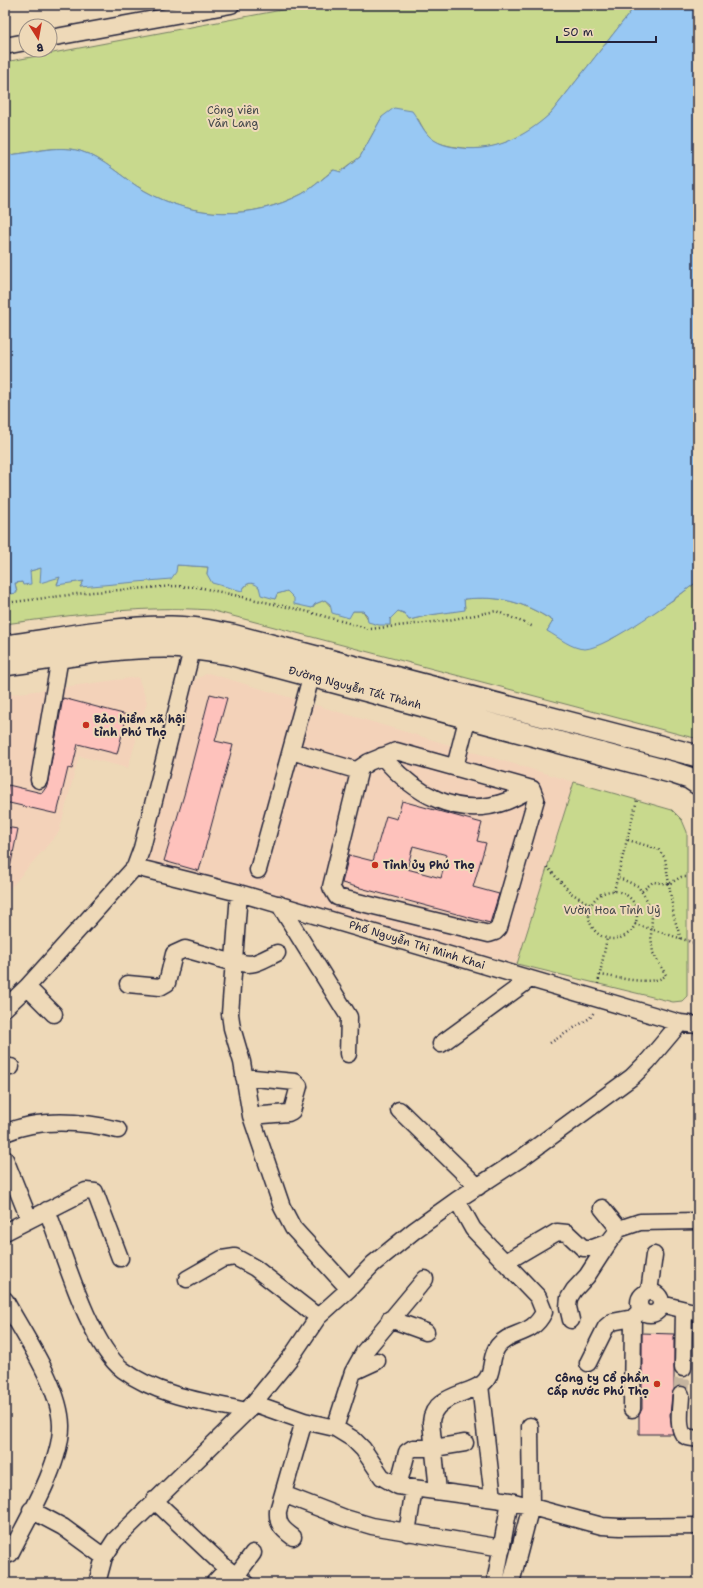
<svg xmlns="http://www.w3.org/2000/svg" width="703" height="1588" font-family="'Shantell Sans',sans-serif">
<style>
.built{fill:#f3d2b9}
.green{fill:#c8d98d;stroke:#757e64}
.water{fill:#98c8f3;stroke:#6986a9}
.building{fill:#fec2bc;stroke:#22223b;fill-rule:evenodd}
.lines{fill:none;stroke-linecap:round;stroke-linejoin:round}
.minor-tunnel{stroke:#c5b49f;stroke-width:16;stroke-dasharray:16 8;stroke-linecap:butt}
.minor-casing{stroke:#22223b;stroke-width:19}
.major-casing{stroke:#22223b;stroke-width:24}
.path{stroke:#22223b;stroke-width:2.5;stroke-dasharray:1 3;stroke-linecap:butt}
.minor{stroke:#eed9b8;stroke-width:16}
.major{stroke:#eed9b8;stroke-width:21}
.poi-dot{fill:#c8321e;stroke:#eed9b8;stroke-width:1.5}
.labels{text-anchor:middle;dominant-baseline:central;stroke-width:4;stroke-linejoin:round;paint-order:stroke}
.park-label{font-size:11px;fill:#43474b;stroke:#eed9b8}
.street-label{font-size:11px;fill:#22223b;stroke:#eed9b8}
.poi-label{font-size:11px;font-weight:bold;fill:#22223b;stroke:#eed9b8;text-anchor:start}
</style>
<rect width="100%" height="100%" fill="#eed9b8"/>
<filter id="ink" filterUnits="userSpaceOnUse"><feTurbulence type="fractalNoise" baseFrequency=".025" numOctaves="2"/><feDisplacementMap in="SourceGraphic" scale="8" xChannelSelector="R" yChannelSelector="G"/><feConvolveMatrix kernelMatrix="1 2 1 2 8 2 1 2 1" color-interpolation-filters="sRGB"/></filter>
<g filter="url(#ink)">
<path class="built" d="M208,673L574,782L517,964L142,863L191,682Z
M138,677L147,702L128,768L79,756L59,832L5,894V695Z"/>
<path class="green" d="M308,5H636L551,113C525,138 492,154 456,147C449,146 439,144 433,140C426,135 422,126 418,119L382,117L360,157L340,172L333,170C323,178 313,188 302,194C251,220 194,219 145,191C123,179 104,158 80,151C54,144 31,154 5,155V62Z
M177,565L208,567L207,574L242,591C246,581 257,580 261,591L275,599L277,594L287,591L294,598L312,608L315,604L325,600L332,608L350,614L353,611H363L368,619L390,625V619L398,611L404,613L409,620L430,615L465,609L464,599C502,596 521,601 553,621L547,631L610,640L676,598L698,581V735L695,738L686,736L210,610C142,605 73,615 5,624V589L17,592L15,583L23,582L30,571L41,568L49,579L60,577L57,584L84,581L80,587Z
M574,782L672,810L682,820L687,832V996L682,1001L673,1002L517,964Z"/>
<path class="water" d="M636,5H698V581C679,596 607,648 585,649C572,649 558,637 547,631L553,621C522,601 501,596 464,599L465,610L430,615L409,620L404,613L398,611L390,619V625H379L368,622L367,615L363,611H353L349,618L332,613L330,604L325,600L315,604L312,608L294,604V598L287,591L277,594L275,599L261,595L259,587C252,581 246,582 242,591L212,583L207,574L208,567L177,565L176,572L171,579L80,587L84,581L57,585L60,577L40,583L41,568L30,571L31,584L23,585L22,582L15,583L17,593L10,594L7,589H5V155C31,154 54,144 80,151C104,158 123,179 145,191C194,219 252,220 302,194C313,188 323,178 334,170L341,172L360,157L382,117L394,108L412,111C419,120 424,134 434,140C440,144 447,146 454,147C491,154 524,138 551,113Z"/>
<path class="building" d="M210,694L227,698L215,741L233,745L199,871L164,861L184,795Z
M63,698L127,715L117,754L78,744L72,769L68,768L57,814L5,802L8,785L42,793L47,786Z
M402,801L482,823L477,841L486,843L473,887L499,894L490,923L342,883L349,855L373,861L386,816L397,819ZM413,846L447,855L441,878L407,869Z
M5,827L18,829L10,868H5Z
M642,1333L674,1334V1389L672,1395L670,1415L673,1434H639V1415L642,1409Z"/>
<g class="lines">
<path class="minor-tunnel" d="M681,1395L683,1368"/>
<defs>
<path id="minor" d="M50,38L231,5
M5,46L26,42
M291,751L359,771
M396,751L532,789L536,799L499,928L495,932L489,934L337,897L331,887L360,768L369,762Z
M382,756C413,793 457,820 507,801C515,798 523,793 532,789
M455,767L470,708
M39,780L60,657
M135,867L239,893L680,1023L698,1025
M258,870L314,666
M239,893L230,1014L232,1028L242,1062L251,1116L282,1207L293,1228L349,1289
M279,904L349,1017L348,1054
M234,959C251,970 261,960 277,953
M128,984L160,987L167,983L174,954L185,949L234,963
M27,987L54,1014
M5,1008L27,987L135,867L142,848L195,638
M441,1044L530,979
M5,1067H11
M244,1077L295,1082L299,1086L292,1111L288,1113L251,1116
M399,1110L478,1187
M5,1133C38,1118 83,1121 118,1130
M5,1159L29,1219
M602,1208L619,1229
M47,1210C63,1251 89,1344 123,1370C158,1396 206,1402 247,1411
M5,1232L86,1191L95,1192L120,1258
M506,1262L557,1232L567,1233L583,1248H593L609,1242L619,1229L640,1222L698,1221
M187,1279L222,1259L235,1257L255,1268L318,1317
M649,1292L654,1255
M639 1303a11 11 0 1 1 22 0a11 11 0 1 1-22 0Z
M5,1300C23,1334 60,1386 61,1425C62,1463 27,1520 10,1554
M661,1304L698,1313
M390,1319L426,1332
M571,1320L568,1307L569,1298L574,1290L587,1276L609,1242
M588,1363L606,1327L612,1322L633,1318
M683,1368L684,1310
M353,1372L377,1361
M480,1385L493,1498
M681,1395C681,1405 677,1425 683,1434C686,1438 693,1438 698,1439
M253,1403L304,1421L335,1428L353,1439L363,1449L382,1477L398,1486L510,1501L602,1526L620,1527L698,1526
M632,1409L633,1318L641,1310
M335,1428L353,1372L364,1352L425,1279
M398,1486L407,1452L413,1448H434L465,1443
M438,1491L431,1422C433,1396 466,1395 482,1384C495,1375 489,1357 498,1346C511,1330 532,1337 544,1312L538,1297L473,1229L457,1200
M283,1494L345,1518L372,1526L502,1548
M154,1500L227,1569L246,1583
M31,1510L63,1527L104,1557
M407,1533L414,1488
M293,1537C282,1529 277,1524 278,1511L304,1421
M236,1576L253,1553
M97,1583L104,1557L115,1540L247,1411L291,1357L318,1317L349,1289L373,1264L415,1230L457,1200L523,1157L632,1077L648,1061L680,1023
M214,1583L227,1569
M495,1583L510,1501
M511,1583L531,1506L530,1426"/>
<path id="major" d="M5,646C58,639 112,627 166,627C188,626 210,631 232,635L698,756
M5,665C58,658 112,647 165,647C187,647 208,651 229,654L674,773L689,778L698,784"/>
</defs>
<use href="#minor" class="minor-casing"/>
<use href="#major" class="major-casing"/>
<path class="path" d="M5,603L93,592L174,586L198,587L305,611L370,629L443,621L496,611L534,627
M628,840L658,849L665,858L674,917L681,939
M547,867L571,893L591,905
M614,891L637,800
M642,891L653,882L669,884L681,877H687
M589 915a24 24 0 1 1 48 0a24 24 0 1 1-48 0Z
M635,924L698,944
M600,975C616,977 655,987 666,975L653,953L651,936L652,916L647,900L638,886L619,878
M598,984L607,938
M550,1043L590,1018L594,1012"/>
<use href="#minor" class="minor"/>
<use href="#major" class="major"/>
</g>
</g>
<g class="poi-dot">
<circle cx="86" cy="725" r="4"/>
<circle cx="375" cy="865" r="4"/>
<circle cx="657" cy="1384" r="4"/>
</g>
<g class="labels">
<g class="park-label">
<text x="233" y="110">Công viên<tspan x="233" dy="13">Văn Lang</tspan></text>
<text x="612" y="910">Vườn Hoa Tỉnh Uỷ</text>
</g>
<g class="street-label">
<text transform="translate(355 688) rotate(15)">Đường Nguyễn Tất Thành</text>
<text transform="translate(417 945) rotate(17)">Phố Nguyễn Thị Minh Khai</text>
</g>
<g class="poi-label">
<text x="94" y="719">Bảo hiểm xã hội<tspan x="94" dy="13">tỉnh Phú Thọ</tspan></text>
<text x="383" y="865">Tỉnh ủy Phú Thọ</text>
<text x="649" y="1378" text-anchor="end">Công ty Cổ phần<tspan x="649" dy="13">Cấp nước Phú Thọ</tspan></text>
</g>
</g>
<rect width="703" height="1588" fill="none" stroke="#eed9b8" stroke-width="20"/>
<rect x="10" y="10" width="683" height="1568" fill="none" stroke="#22223b" stroke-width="1.5" filter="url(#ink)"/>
<g transform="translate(38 38) rotate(169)"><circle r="19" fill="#eed9b8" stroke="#9c9086"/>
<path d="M0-3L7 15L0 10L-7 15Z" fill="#c8321e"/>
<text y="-6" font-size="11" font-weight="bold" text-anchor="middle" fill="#22223b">B</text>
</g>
<path d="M557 36v6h99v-6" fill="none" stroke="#22223b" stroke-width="2"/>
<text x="563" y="36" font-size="12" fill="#22223b" stroke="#eed9b8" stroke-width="3" paint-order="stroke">50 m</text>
</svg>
